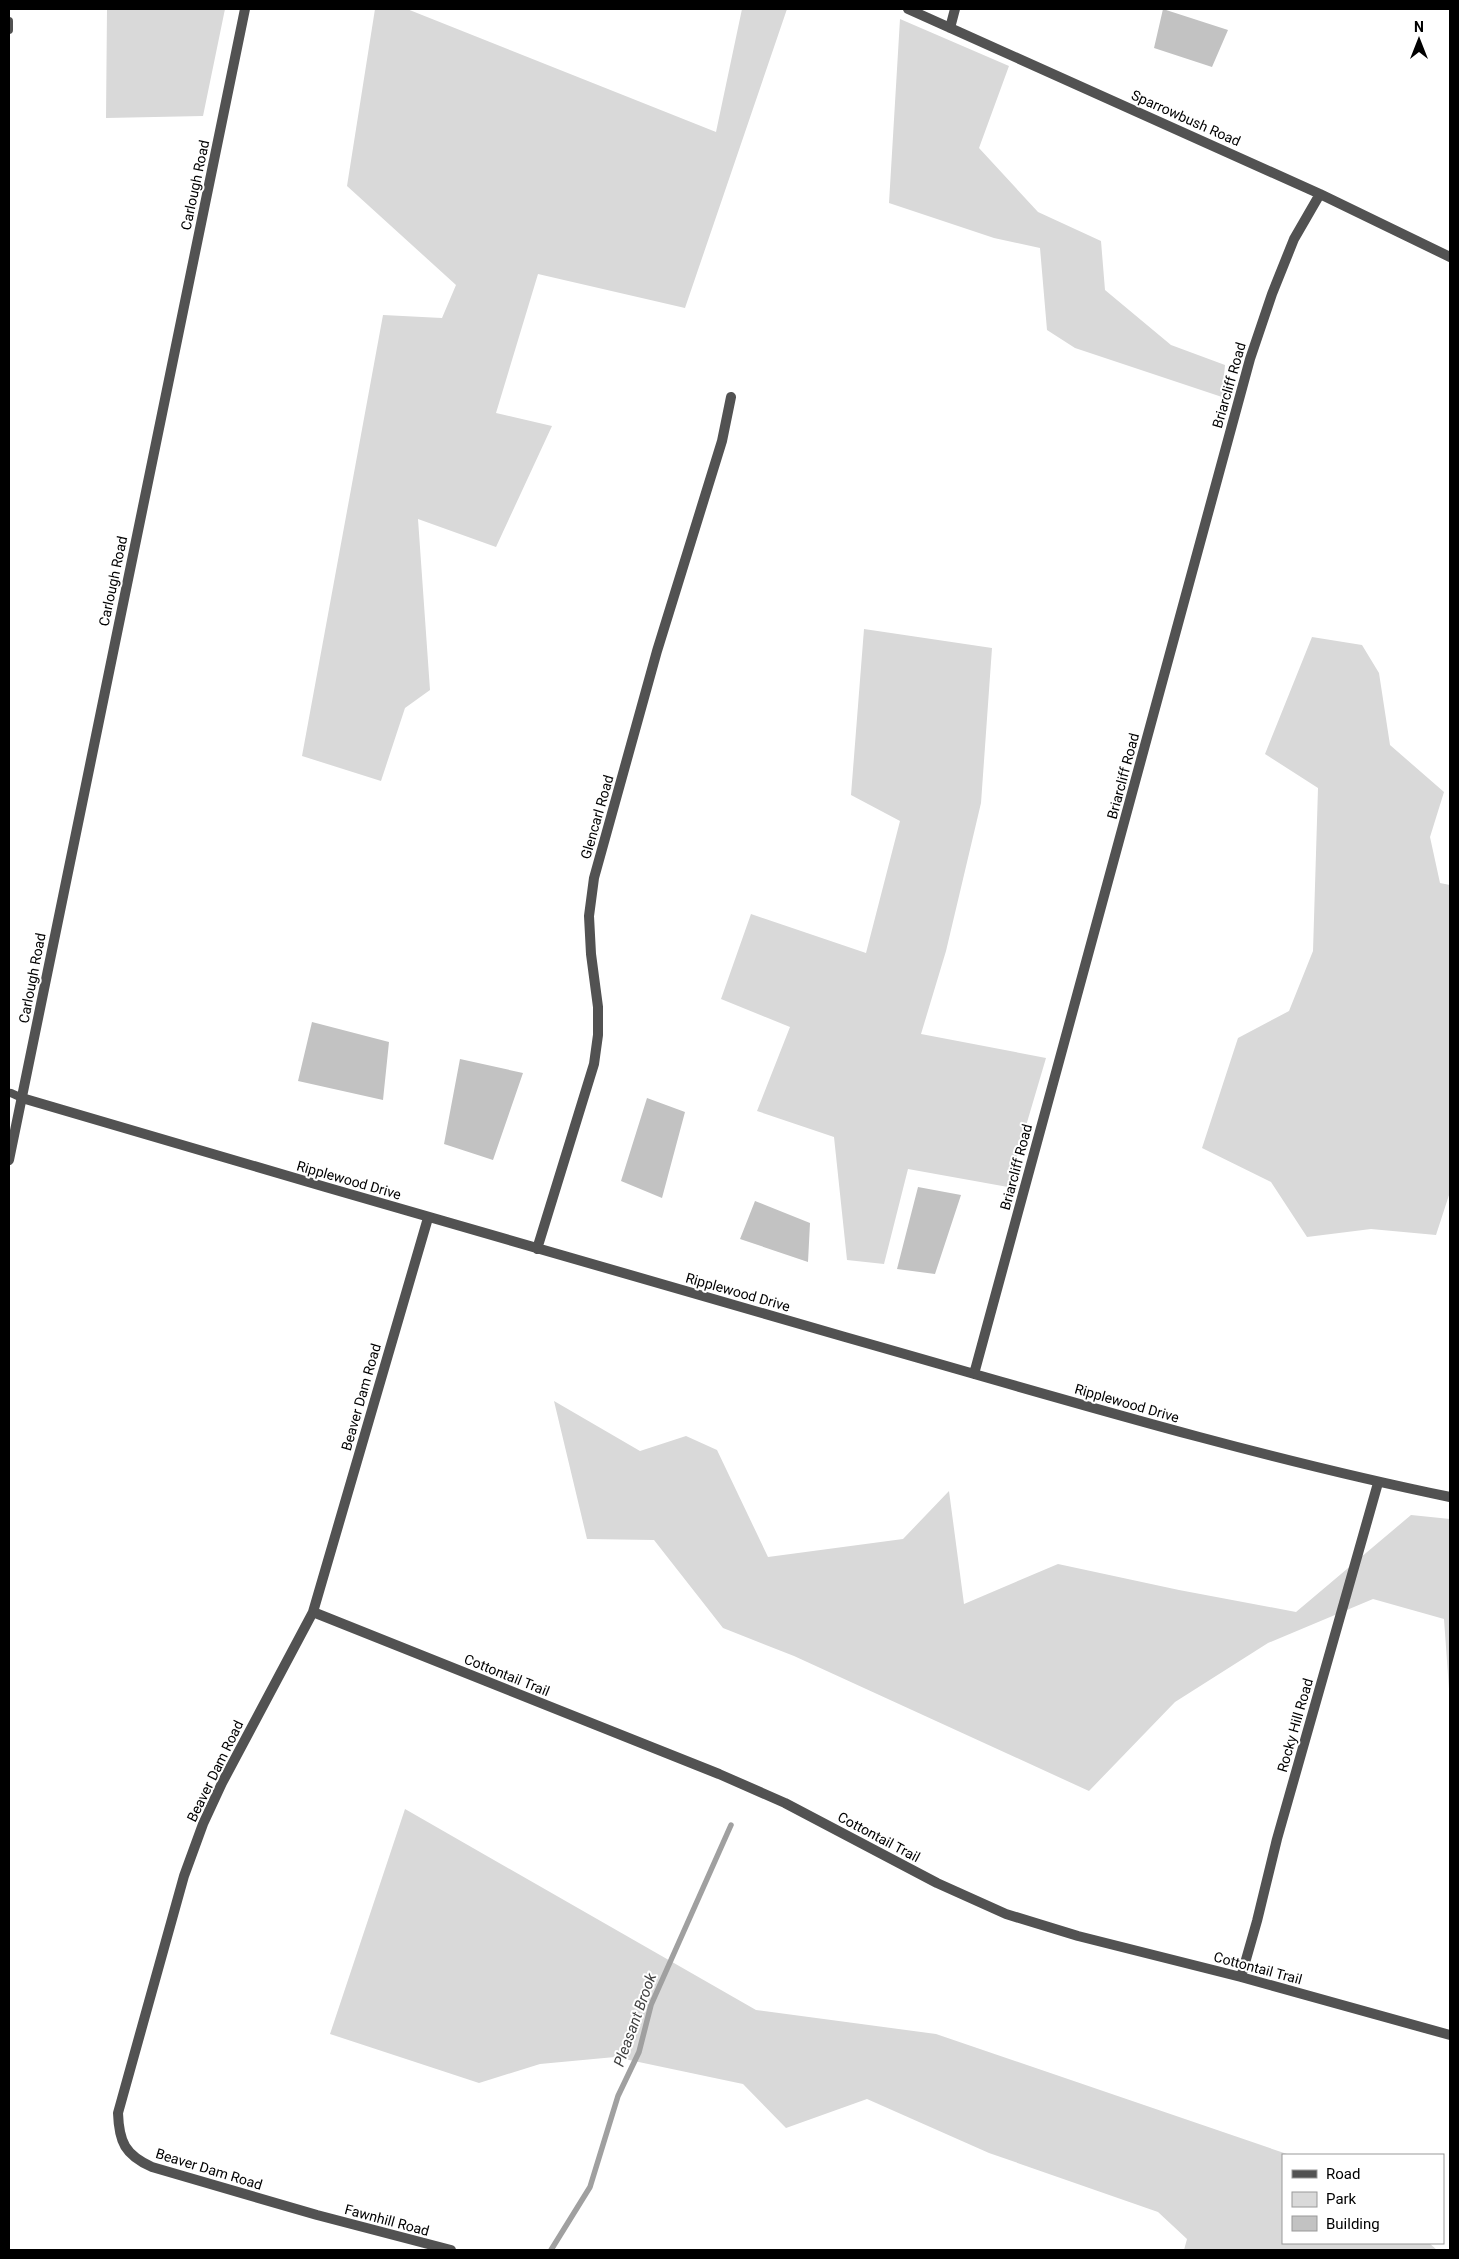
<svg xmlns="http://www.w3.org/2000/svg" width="1459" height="2259" font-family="Roboto,sans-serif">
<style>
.green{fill:#d9d9d9}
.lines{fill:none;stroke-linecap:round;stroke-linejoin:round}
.stream{stroke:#a0a0a0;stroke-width:5.5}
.building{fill:#c2c2c2}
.lane{stroke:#525252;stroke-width:8}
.street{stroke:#525252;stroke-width:10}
.labels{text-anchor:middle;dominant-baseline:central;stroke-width:4;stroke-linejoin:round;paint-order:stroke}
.street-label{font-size:14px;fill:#000;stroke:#fff}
.water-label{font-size:15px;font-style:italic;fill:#414141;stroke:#fff}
</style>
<rect width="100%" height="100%" fill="#fff"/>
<path class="green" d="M107,9H225L203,116L106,118Z
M375,9H407L716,132L742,9H787L685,308L538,274L496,413L552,426L496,547L418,519L430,690L405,708L381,781L302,756L383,315L442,318L456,285L347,186Z
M900,19L1009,66L979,148L1038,212L1101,241L1105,290L1171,345L1225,365L1222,397L1075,348L1047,330L1040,248L994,238L889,203Z
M864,629L992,648L981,803L946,951L921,1034L1046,1058L1008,1187L908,1169L884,1264L847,1260L834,1137L757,1111L790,1027L721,999L751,914L866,953L900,821L851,795Z
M1312,637L1362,645L1379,673L1390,745L1444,792L1430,837L1440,883L1450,885V1192L1436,1235L1371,1229L1307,1237L1271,1182L1202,1148L1238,1038L1289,1011L1313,951L1318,788L1265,754Z
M554,1401L640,1451L686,1436L717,1450L768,1557L903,1539L949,1491L964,1604L1058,1564L1179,1590L1296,1612L1411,1515L1450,1519V1703L1444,1619L1373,1599L1268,1643L1175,1702L1089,1791L794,1656L723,1628L654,1540L587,1539Z
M405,1809L756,2010L936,2034L1290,2155H1283V2243H1429L1437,2250H1184L1187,2239L1158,2212L989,2153L867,2099L786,2128L743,2084L615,2057L540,2064L479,2083L330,2034Z"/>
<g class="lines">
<path class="stream" d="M551,2250L590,2187L618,2096L639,2052L651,2005L731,1825"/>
</g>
<path class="building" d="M1163,9L1228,30L1212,67L1154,48Z
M312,1022L389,1042L383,1100L298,1081Z
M460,1059L523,1073L493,1160L444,1144Z
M647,1098L685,1112L662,1198L621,1181Z
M918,1187L961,1195L935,1274L897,1269Z
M755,1201L810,1223L808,1262L740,1239Z"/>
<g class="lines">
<path class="lane" d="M9,21V30
M11,1093L22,1098"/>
<path class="street" d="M908,9L1320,194L1450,257
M950,28L955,9
M22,1098C296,1179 570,1258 845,1337C1046,1394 1246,1455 1450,1497
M9,1160L245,9
M428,1218L313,1612L222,1783L203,1824L184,1876L118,2113C119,2142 125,2155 152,2167L317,2215L451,2250
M537,1249L594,1064L598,1035V1007L591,954L589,916L594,878L657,651L722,441L731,397
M974,1374L1250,359L1272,294L1294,239L1320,194
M313,1612L719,1774L785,1803L937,1883L1006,1914L1078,1936L1241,1977L1450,2035
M1241,1977L1257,1921L1277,1839L1378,1483"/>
</g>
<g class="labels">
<g class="street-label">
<text transform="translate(1186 118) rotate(24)">Sparrowbush Road</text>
<text transform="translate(195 185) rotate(-78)">Carlough Road</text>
<text transform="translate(1229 385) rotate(-74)">Briarcliff Road</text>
<text transform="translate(113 581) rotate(-78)">Carlough Road</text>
<text transform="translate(1123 776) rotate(-75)">Briarcliff Road</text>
<text transform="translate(597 817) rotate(-74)">Glencarl Road</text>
<text transform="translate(32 978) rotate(-79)">Carlough Road</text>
<text transform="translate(1016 1167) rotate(-75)">Briarcliff Road</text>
<text transform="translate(349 1180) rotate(16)">Ripplewood Drive</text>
<text transform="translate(738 1292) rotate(16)">Ripplewood Drive</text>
<text transform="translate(361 1397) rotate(-74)">Beaver Dam Road</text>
<text transform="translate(1127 1403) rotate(16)">Ripplewood Drive</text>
<text transform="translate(507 1675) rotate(22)">Cottontail Trail</text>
<text transform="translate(1295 1725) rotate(-74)">Rocky Hill Road</text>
<text transform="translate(215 1771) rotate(-64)">Beaver Dam Road</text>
<text transform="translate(879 1837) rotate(28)">Cottontail Trail</text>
<text transform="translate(1258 1968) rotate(15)">Cottontail Trail</text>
<text transform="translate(209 2169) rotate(17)">Beaver Dam Road</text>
<text transform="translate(387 2220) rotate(15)">Fawnhill Road</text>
</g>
<g class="water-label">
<text transform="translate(635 2020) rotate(-70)">Pleasant Brook</text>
</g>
</g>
<rect width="1459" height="2259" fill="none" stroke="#000000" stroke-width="20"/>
<rect x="1282" y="2154" width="162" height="90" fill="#ffffff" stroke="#999999"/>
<rect x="1292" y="2170" width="25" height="8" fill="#525252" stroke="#999999"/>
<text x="1326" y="2179" font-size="15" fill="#000000">Road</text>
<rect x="1292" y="2192" width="25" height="15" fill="#d9d9d9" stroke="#999999"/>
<text x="1326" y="2204" font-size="15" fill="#000000">Park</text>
<rect x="1292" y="2216" width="25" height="15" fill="#c2c2c2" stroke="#999999"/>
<text x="1326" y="2229" font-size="15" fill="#000000">Building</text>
<g transform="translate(1419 40)" stroke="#ffffff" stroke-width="4" paint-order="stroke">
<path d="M0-4L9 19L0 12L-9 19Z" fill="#000000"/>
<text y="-8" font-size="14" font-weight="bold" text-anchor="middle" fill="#000000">N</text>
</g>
</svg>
